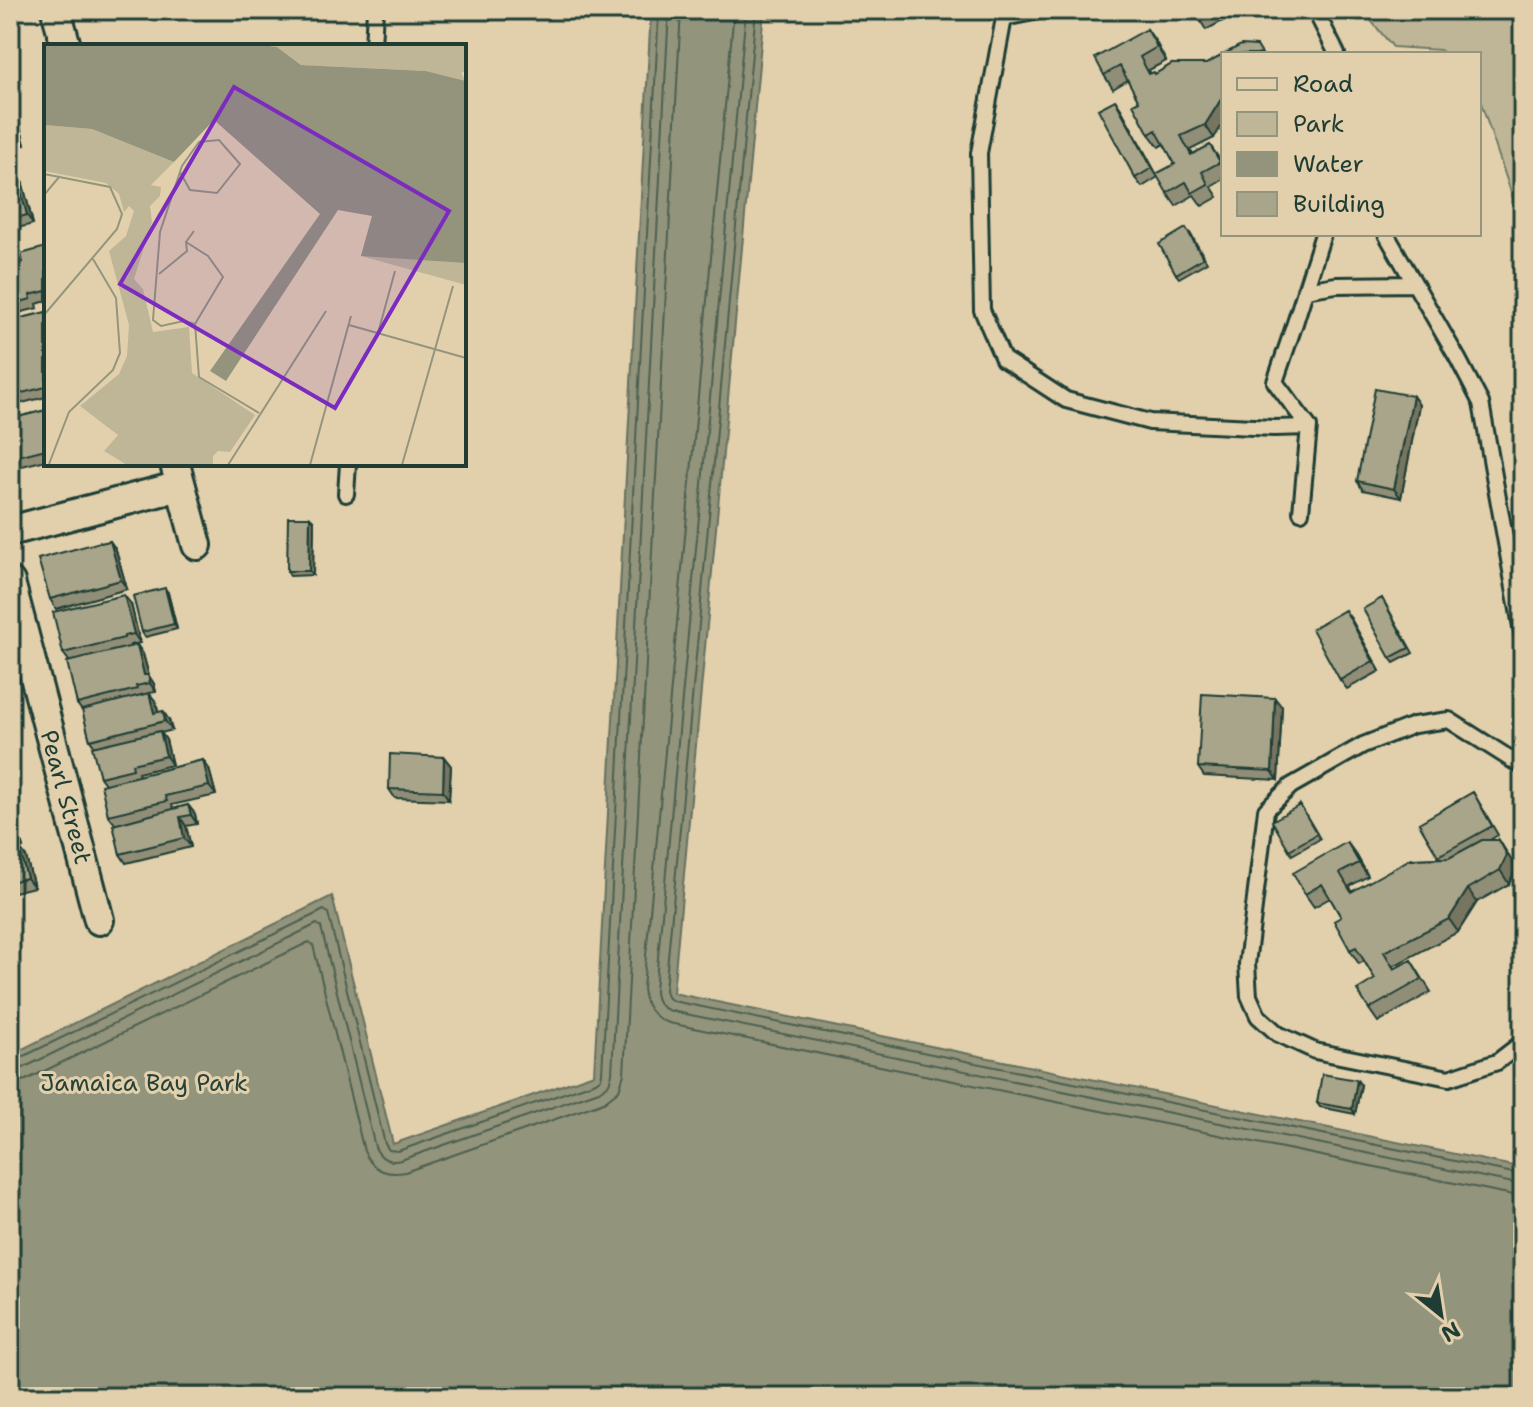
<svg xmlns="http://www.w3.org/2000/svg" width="1533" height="1407" font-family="'Shantell Sans',sans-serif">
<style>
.green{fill:#bfb697;stroke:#6f7a66;stroke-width:2}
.water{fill:#93947b;stroke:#65715f;stroke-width:2}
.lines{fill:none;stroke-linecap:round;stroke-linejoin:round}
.shore{stroke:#4d6050;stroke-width:2}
.service-casing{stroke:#1f3d34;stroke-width:20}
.minor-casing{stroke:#1f3d34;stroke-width:34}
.service{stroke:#e2d0ad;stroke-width:14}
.minor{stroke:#e2d0ad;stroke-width:28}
.wall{fill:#918e77;stroke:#1f3d34;stroke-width:2}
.shaded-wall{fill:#767461;stroke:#1f3d34;stroke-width:2}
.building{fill:#a9a58a;stroke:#1f3d34;stroke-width:2}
.labels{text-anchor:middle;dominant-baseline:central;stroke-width:6;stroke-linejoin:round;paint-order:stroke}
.street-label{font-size:24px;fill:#1f3d34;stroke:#e2d0ad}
.park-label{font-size:24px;fill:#274339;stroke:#e2d0ad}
.inset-road{fill:none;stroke:#94957d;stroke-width:2}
.view{fill:#7b2cbf;fill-opacity:0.15;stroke:#7b2cbf;stroke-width:4}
.inset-edge{fill:none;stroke:#1f3d34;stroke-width:4}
</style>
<rect width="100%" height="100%" fill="#e2d0ad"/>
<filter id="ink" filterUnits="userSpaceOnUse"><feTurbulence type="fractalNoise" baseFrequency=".0125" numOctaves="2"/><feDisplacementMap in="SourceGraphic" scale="16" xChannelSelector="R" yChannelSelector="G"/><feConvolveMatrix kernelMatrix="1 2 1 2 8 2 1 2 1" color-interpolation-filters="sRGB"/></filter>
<g filter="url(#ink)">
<path class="green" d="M1362,10H1523V228L1479,97V54H1446L1440,50L1393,47Z
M1523,251V332L1512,291Z"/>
<path class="water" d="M651,10H764L673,993L1523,1168V1397H10V1055L332,896L393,1144L594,1074Z"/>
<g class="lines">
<path class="shore" d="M734,10L643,988C644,1006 652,1017 669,1023L1523,1197
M746,10L655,990C655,1001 661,1008 671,1011L1523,1185
M756,10L665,990L667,997L673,1001L1523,1175
M10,1061L16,1060L324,910L328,913L385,1144L389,1150L398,1151L596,1082L601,1078L602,1073L659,10
M10,1071L21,1069L317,924L321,927L375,1147C380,1158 389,1163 401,1160L599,1091L609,1084L612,1073L669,10
M10,1083L26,1080L309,942L313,945L364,1151C371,1169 386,1176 405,1172L604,1102L619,1090L624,1074L681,10"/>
<defs>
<path id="service" d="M1001,10L1004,18L979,153L982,310L1003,359L1066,400L1150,422L1274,428L1309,427
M1315,10L1337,54
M1004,18L1044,10
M373,46L375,10
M1386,234L1458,359L1481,403L1523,638
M1305,290L1336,285L1415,284
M346,494L348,464
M1301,512L1309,427L1275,382L1295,323L1323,234
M1523,767L1449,720L1414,725L1363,745L1291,786L1266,810L1247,964L1249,996L1258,1016L1278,1034L1315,1051L1449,1078L1497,1062L1523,1042"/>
<path id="minor" d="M56,10L66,46
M175,464L197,545
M10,531L180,486
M10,582L99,920"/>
</defs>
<use href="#service" class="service-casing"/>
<use href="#minor" class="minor-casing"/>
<use href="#service" class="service"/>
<use href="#minor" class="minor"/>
</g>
<path class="wall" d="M1194,10H1243L1206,30Z
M1147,29L1166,61L1149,70L1151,74H1155L1172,64L1214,138L1190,150L1193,154L1210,145L1223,164V179L1211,186L1218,197L1202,206L1194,195L1176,206L1167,193L1175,164L1164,144L1159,147L1149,134L1139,101L1128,80L1113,89L1104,75Z
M10,92L12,95L25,145L10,149Z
M1115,100L1121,109L1158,177L1142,187L1135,178Z
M10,160L19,169L33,224L10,230Z
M1190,233L1207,262L1179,278L1176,274Z
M46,247V301L37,304L38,308L10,315V261L16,264L23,262Z
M46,312V397L10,406V321Z
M1413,396L1419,405L1401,498L1363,490L1357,481Z
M46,410V460L10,469V419Z
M310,517L314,521L313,575L290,576L287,571Z
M110,541L116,550L127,589L56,609L50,599L102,543Z
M168,593L177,629L145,637L142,632Z
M1385,603L1413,653L1394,663L1390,658Z
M131,604L140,643L130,645V647L137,645L143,654L149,676L154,684L156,692L149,693L156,702L158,712L169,720L172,730L161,733L166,740L172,765L138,773L139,776L203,760L209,769L216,795L172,805L173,809L188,805L195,814L197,824L186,826L191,847L126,863L120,854L115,824L108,815L105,784L100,777L94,746L90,740L83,712L77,704L69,661L63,653Z
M1351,619L1380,671L1347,689L1340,680Z
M1282,707L1278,780L1204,776L1198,767Z
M444,757L451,766L449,800L395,798L389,789Z
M1473,792L1498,835L1490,840H1499L1516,868L1509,884L1477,902L1458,932L1393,966L1395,969L1411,960L1431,992L1378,1022L1369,1009L1375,979L1364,961L1359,964L1350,950L1341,917L1330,898L1314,907L1305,894L1357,856L1368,876L1350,886L1352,892L1413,859L1440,858L1419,823Z
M10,794L15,810L10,812L15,819L23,848L20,849L26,857L34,887L10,893Z
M1300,805L1320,839L1292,855L1289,850Z
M1361,1085L1355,1114L1320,1107L1317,1103Z"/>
<path class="shaded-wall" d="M1147,29L1156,42L1166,61L1157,47Z
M10,92L12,95L25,145L19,136L10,102Z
M1223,96V124L1214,138L1205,125Z
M1115,100L1121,109L1158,177L1152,168Z
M12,160L19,169L33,224L27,215Z
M1413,396L1419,405L1401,498L1394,489Z
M310,517L314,521L313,575L309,571Z
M110,541L116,550L127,589L121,580Z
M165,588L168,593L177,629L174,624Z
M124,595L131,604L140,643L134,634Z
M1345,610L1351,619L1380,671L1373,661Z
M137,645L143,654L149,676L154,684L156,692L144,675Z
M149,693L156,702L160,722L154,713Z
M1275,698L1282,707L1278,780L1272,771Z
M163,711L169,720L172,730L165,721Z
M160,731L166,740L172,765L166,756Z
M444,757L451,766L449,800L443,791Z
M203,760L209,769L216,795L209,786Z
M10,794L15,810L10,804Z
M188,805L195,814L197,824L191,815Z
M10,812L15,819L23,848L17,839Z
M180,817L186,826L191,847L184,838Z
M1499,840L1516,868L1509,884L1500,870Z
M1347,842L1357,856L1368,876L1359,863Z
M19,848L26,857L34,887L27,878Z
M1468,889L1477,902L1458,932L1449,919Z
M1357,1080L1361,1085L1355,1114L1352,1109Z"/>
<path class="building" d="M1194,10H1220L1200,21Z
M1147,29L1157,47L1140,57L1149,74L1154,72L1155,74L1172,64H1206L1223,55V96L1205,125L1181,136L1191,155L1210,145L1220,162L1202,172L1208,184L1192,193L1186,182L1167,193L1156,174L1175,164L1156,130L1149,134L1133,104L1139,101L1120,66L1104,75L1095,58Z
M1241,45L1257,46L1262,54H1224Z
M1115,100L1152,168L1135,178L1098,109Z
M10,102L19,136L10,138Z
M10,160H12L27,215L10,220Z
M1186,228L1203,258L1176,274L1159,244Z
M46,247V291L30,295L31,299L10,305V261L16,264L23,262L21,254Z
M46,312V387L10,396V321Z
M1375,389L1413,396L1394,489L1357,481Z
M46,410V449L10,458V419Z
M288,517H310L309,571H287Z
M110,541L121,580L50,599L38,559L100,542L101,543Z
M165,588L174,624L142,632L133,596Z
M124,595L134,634L124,636V638L63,653L53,612Z
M1382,598L1409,648L1390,658L1363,609Z
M1345,610L1373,661L1340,680L1312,629Z
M137,645L144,675H148L150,683L136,686L137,689L77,704L67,662Z
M149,693L154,713L163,711L165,721L90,740L82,710Z
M1202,694L1275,698L1272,771L1198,767Z
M160,731L166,756L132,764L133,769L100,777L92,747Z
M390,754L444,757L443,791L389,789Z
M203,760L209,786L165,796L167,801L108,815L101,785Z
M1473,792L1492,826L1438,856L1419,823Z
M188,805L191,815L180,817L184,838L120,854L113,825Z
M1300,805L1317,834L1289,850L1272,821Z
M10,815L17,839L10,841Z
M1482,840H1499L1507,855L1500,870L1468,889L1449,919L1384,952L1394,969L1411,960L1422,979L1369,1009L1357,990L1375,979L1356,947L1350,950L1334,921L1341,917L1322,884L1305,894L1293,873L1347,842L1359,863L1340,873L1351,892L1412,858L1413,859L1449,858Z
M19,848L27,878L10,882V851Z
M1322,1074L1357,1080L1352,1109L1317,1103Z"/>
</g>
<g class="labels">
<g class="street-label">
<text transform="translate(66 797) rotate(75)">Pearl Street</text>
</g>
<g class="park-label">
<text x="144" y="1083">Jamaica Bay Park</text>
</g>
</g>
<g transform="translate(44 44)">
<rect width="422" height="422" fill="#e2d0ad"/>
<path d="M218,1H422V27L417,29L422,37L382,27L257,21L233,3ZM0,81L48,85L130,118L107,141L117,143L116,152L106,162L108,178L90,235L99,245L109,288L145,283L148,329L211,371L186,408L174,407L169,412V421H83L60,407L74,391L36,362L75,330L83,312L85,281L65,207L82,192L90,167L85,162L80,168L75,150L62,139L0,127ZM328,174L422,188V241L317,212Z" fill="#bfb697"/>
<path d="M0,1H218L233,3L257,21L382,27L422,37V219L317,212L328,172L294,166L182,337L166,327L276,170L170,76L130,118L48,85L0,81Z" fill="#93947b"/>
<path class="inset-road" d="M136,128L146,146L173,149L196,120L175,96L155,98L138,122L116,188L109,276L117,282L140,277L151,280M0,130L66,143L78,170L73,185L0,271M0,151L16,132M142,198L164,212L179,233L151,280L155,333L215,369M115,230L143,207L142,198L150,187M305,281L422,314M334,289L351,227M5,420L25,368L69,326L76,309L72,254L49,215M184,421L282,267M266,421L307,272M358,421L409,242"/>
<path class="view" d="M190,43L405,167L291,364L76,240Z"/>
<rect width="422" height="422" class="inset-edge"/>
</g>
<rect width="1533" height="1407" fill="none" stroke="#e2d0ad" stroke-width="40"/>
<rect x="20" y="20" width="1493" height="1367" fill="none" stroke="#1f3d34" stroke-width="3" filter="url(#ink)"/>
<rect x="1221" y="52" width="260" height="184" fill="#e2d0ad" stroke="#94957d" stroke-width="2"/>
<rect x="1237" y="78" width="40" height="12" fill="#e2d0ad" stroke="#94957d" stroke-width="2"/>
<text x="1293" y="92" font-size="24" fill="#1f3d34">Road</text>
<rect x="1237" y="112" width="40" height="24" fill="#bfb697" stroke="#94957d" stroke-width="2"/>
<text x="1293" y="132" font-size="24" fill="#1f3d34">Park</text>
<rect x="1237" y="152" width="40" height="24" fill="#93947b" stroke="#94957d" stroke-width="2"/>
<text x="1293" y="172" font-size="24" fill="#1f3d34">Water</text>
<rect x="1237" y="192" width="40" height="24" fill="#a9a58a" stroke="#94957d" stroke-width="2"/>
<text x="1293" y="212" font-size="24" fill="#1f3d34">Building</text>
<g transform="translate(1441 1315) rotate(150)" stroke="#e2d0ad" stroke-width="6" paint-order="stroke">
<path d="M0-6L14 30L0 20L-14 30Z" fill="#1f3d34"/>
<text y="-12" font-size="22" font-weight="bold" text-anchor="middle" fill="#1f3d34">N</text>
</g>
</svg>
